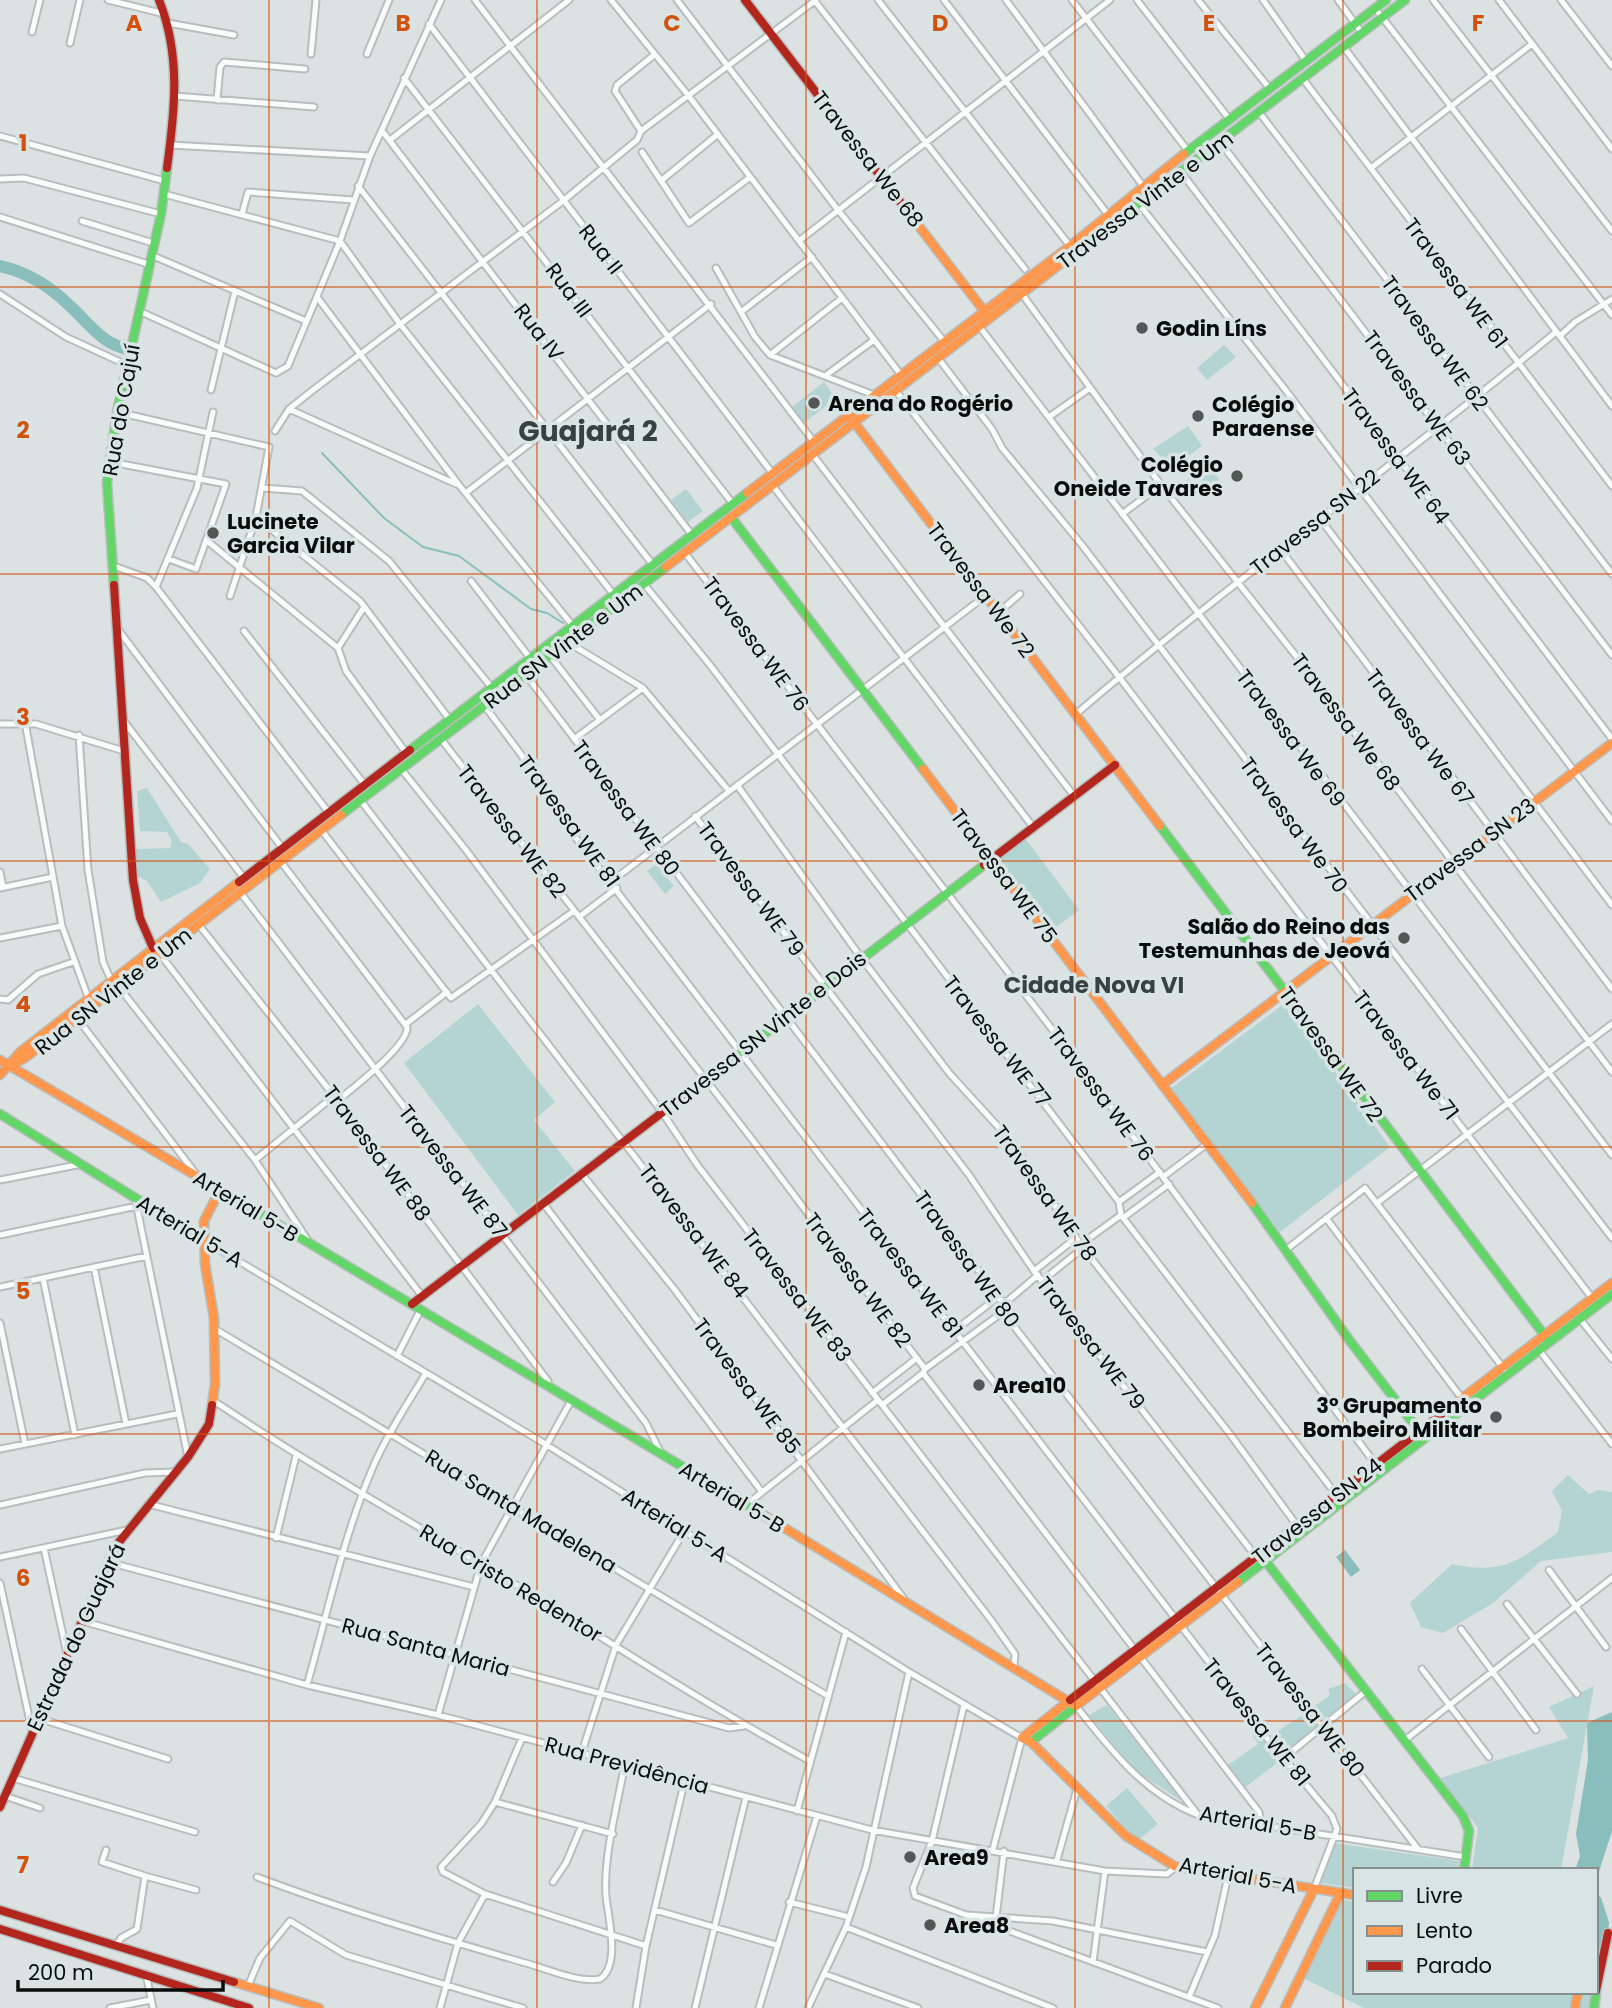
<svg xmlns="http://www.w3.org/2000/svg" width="1612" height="2008" font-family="Poppins,sans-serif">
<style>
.green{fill:#b4d4d3}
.water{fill:#8abebc}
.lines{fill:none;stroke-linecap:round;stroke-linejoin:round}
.stream{stroke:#8abebc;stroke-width:2}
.river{stroke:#8abebc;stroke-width:12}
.street-casing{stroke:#b8bdbd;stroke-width:9}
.fast-casing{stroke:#b8bdbd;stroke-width:11}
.slow-casing{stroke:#b8bdbd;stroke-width:11}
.jam-casing{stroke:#b8bdbd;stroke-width:11}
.street{stroke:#fafbfb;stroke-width:5}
.fast{stroke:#63d668;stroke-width:8}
.slow{stroke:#ff974d;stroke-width:8}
.jam{stroke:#b3261e;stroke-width:8}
.grid{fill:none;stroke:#d2510c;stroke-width:2;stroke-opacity:0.55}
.poi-dot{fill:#535857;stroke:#d9e5e4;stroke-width:2.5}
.labels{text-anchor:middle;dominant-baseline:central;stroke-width:7;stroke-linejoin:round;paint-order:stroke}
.street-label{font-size:21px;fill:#090d0c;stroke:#d9e5e4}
.poi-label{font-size:21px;font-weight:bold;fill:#090d0c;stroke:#d9e5e4;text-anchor:start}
.neighbourhood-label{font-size:23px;font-weight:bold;fill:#374140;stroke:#d9e5e4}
.district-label{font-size:28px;font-weight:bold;fill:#374140;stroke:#d9e5e4}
.grid-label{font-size:23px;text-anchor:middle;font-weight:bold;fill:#d2510c;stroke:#d9e5e4;stroke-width:7;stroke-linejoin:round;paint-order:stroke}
</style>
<rect width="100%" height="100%" fill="#dce2e2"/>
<path class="green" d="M1224,345L1236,357L1207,380L1197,368Z
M824,382L836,398L804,423L792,407Z
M1188,426L1202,446L1173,468L1153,449Z
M1211,466L1220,482L1192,496L1185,481Z
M686,489L703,511L688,522L671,500Z
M147,788L181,842L188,844L210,869L200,883L161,902L147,881L135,875V849L170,848L172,841L167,832L140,831L137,791Z
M1024,837L1079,910L1051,931L996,859Z
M656,864L674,886L665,894L647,871Z
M1285,1003L1390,1147L1280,1232L1170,1089Z
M478,1004L555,1102L534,1120L575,1171L518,1215L404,1063Z
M1568,1475L1589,1494L1598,1490L1612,1492V1552L1541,1561L1493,1603L1443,1633L1421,1627L1410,1603L1452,1564C1503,1575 1519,1561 1558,1532L1562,1511L1552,1491Z
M1345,1683L1358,1696L1327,1721L1315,1706L1330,1695L1328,1689Z
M1594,1686L1561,1870H1472L1478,1828L1440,1778L1568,1738L1549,1707Z
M1107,1705L1182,1801L1136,1771L1089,1715Z
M1307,1712L1317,1727L1285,1754L1269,1737Z
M1259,1731L1284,1758L1244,1788L1227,1766L1258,1744L1253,1736Z
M1127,1788L1158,1824L1137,1841L1106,1806Z
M1334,1843L1459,1861L1458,1870H1355V1888L1321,1883Z
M1342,1900L1355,1902V1992H1596V1938L1606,1939L1600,2008H1364L1305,1979Z"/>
<path class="water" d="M1345,1550L1360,1570L1351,1577L1336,1557Z
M1612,1712V1831L1597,1878L1600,1912H1596V1870H1575L1580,1856L1576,1834L1588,1760L1587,1723Z"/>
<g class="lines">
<path class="stream" d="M322,453L384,518L423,547L459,556L531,609L547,613L563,623"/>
<path class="river" d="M0,266C28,272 50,286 70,306C90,324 102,345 131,350
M1596,1901L1603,1923L1596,1974"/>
<defs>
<path id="street" d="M108,0L165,14
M475,0L814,442
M611,0L688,95L901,375
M677,0L838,210L943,340
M814,0L1025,269
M878,0L1070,246
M944,0L1109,216
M1006,0L1143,186
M1072,0L1188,151
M1137,0L1230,120
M1198,0L1270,89
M1263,0L1306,61
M1338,0L1362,33
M1433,0L1612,231
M1499,0L1612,149
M1561,0L1612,66
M1375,8L1612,315
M168,23L234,35
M429,24L773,474
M32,32L40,0
M70,43L80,0
M1343,46L1612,406
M311,54L316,0
M367,54L389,0
M404,78L733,504
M1303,79L1612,486
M175,96L314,107
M217,100L220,67L224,62L305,69
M1259,112L1612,574
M641,131L615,91L617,85L654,55
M383,132L692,535
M0,136L165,181
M390,140L569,0
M1220,142L1612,655
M170,145L370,156
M642,152L689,223L749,178
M1371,168L1532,44
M1181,172L1612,739
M0,179L24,178L161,214
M662,180L717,135
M358,186L653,565
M164,194L340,241L400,324L614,595
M1139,204L1284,388L1612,821
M242,214L248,192L353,200
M0,217L148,264
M82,221L153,243
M800,240L1110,0
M151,255L306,321
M716,268L755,337L770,355L874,395
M0,294L66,337L127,365
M1022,294L1161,485L1311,675L1612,1072
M317,297L459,485L573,626
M139,311L276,373L288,366L340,241L370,156L441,0
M741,312L812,257
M979,326L1612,1155
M1560,336L1575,322L1612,299
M770,355L842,298
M938,358L992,429L1002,448L1082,545L1612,1238
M825,376L874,340
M211,390L235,291
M896,391L1119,677L1592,1298
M289,409L456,484
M117,412L269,447L256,517L230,596
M1049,417L1090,388
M275,431L289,409L313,390L563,201L637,140L641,131L816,0
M813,455L1074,796
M111,462L226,484L196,569L169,559
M773,486L1033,827
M263,488L302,491L389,561L492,688
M467,492L711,304
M1122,514L1161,485
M256,517L360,601L450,720
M1321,520L1612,905
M206,540L338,648L346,671L407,754
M1281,550L1612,989
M685,553L1092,1081L1376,1465
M111,565L147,578L156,587L329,813
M471,581L530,658
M644,584L710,665L1119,1202L1121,1215L1338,1497
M156,587L197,488L213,412
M998,613L1020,594
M117,628L283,849
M244,631L365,785
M569,643L643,688L729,791
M338,648L364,607
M548,653L600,720
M526,675L1004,1304L1003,1312L1418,1849
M484,705L520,753L569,829L1267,1738L1332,1816L1337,1829L1314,1889
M1076,714C1231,581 1399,463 1556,332
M123,720L244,878
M25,722L62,926L88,997
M0,724H36L124,751
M79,735L88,870L103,962L111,980
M441,739L751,1138L925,1369L923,1373L1259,1812L1261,1825
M574,739L643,688
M402,770L466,850L662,1112L698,1166L1198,1815
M737,785L862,959L950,1074L1012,1142L1083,1248L1230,1434L1298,1527
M361,801L991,1620L1015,1654L1014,1666
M695,816L969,1175L1034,1271L1257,1558
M322,831L451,998L574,911
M281,862L407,1027C409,1045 352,1089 337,1101
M0,872L3,887
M612,881L984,597
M0,888L53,877
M240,892L646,1423L660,1451
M579,917L617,888
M199,925L334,1096L548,1381
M0,938L62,926
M160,954L422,1296
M118,986L255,1160L309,1242
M0,999L8,1000L38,974L73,962
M77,1018L196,1174
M406,1024L447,992
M255,1160L334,1096
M581,1173L675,1290L904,1599
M1163,1177L1207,1144
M0,1180L82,1164
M135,1198L188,1457
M1119,1202L1160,1172
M543,1203L762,1492
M1377,1203L1612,1024
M1123,1218L1169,1184
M1326,1218L1463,1400
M0,1235L137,1206
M205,1241L547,1445L909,1672L1022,1738L993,1849
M1081,1244L1121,1215
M1287,1249L1365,1188L1504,1369
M94,1267L126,1424
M1034,1271L1076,1238
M43,1278L75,1435
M1042,1281L1083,1248
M0,1287L147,1256
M1004,1304L1038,1275
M1580,1319L1612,1359
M0,1323L25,1444
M215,1329L828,1696
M954,1331L998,1297
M1539,1350L1612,1444
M397,1356L421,1309
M925,1369L1003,1312
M872,1393L917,1358
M214,1401C314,1468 419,1526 523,1589C618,1647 711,1708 810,1761
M882,1405L923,1373
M0,1449L177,1414
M148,1504L474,1587
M0,1505L145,1473L175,1472
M746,1505L878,1400
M276,1538L296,1456
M44,1548L67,1654
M0,1557L127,1530
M108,1562L729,1728L744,1726
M1549,1570L1606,1647
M0,1583L32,1731
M1507,1604L1577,1694
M82,1621L307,1685L438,1715L872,1830L1105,1871L1167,1874L1176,1867
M1461,1629L1536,1730
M1422,1669L1489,1757
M307,1685C328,1612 343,1537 373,1467C387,1434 408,1403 426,1373
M964,1705L932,1841L913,1888L915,1896L1218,2008
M1076,1706C1112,1751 1143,1793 1198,1815L1466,1857
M438,1715L481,1564L572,1399
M38,1718L168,1759
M522,1738L495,1802L481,1824L441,1867L443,1872L485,1894L646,1946
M1405,1740L1612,1578
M582,1752L616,1645L685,1530
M1284,1758L1366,1691
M13,1778L195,1832
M5,1796L40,1808
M495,1802L613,1834
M797,1811L846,1632
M106,1850L102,1862L145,1876L137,1929L121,1938L116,1946
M1057,1860L1077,1789
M145,1876L196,1890
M257,1877C344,1910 433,1936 522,1962C546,1968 576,1983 600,1979C621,1965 608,1917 606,1896C603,1857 618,1803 625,1763
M553,1882L566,1863L582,1825
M789,1902L849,1917
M655,1910L776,1945
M967,1915L1053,1921L1207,1952
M995,1926L1004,1851
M846,1927L1053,2008
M1093,1962L1105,1871
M146,1974L153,2008
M825,1974L918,2008
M248,1986L260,1958L290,1921L346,1955L523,2008
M1189,1997L1215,1935L1228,1876
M110,2008L151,2000
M440,2008L458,1943L485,1894
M636,2008L646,1946L685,1779
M695,2008L746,1797
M759,2008L817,1816
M808,2008L846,1927L866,1867L909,1672"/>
<path id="fast" d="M1184,154L1386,0
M1111,225L1405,0
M731,517L923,769
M114,585L107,483L117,412L161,214L167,168
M410,750L747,493
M341,815L666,567
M1160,826L1548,1340
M685,1095L984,865
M0,1114L203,1240
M239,1201L760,1513
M1252,1203L1350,1341L1423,1436
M1267,1563L1463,1816L1469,1831L1464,1870
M1238,1582L1612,1294
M1031,1742L1076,1706
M1594,2008L1596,1992"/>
<path id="slow" d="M911,216L988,316
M851,418L1160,826
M747,493L1070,246L1184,154
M666,567L1111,225
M923,769L1252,1203
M0,1060L239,1201
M10,1066L25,1058L341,815
M0,1075L20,1052L239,882
M1162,1085L1612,743
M1456,1403L1612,1283
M212,1405L215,1384L214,1318L205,1264L204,1221L220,1190
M760,1513L1076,1706L1238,1582
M1070,1700L1022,1738L1031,1742L1126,1836L1176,1867L1355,1895
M234,1982L319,2008
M1255,2008L1314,1889
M1285,2008L1340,1894
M1575,2008L1578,1992"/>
<path id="jam" d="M159,0C181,55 175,110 167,168
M745,0L911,216
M114,585L133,880L140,918L153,948
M984,865L1115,765
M239,882L410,750
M412,1304L685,1095
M1070,1700L1456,1403
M0,1807L115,1547L188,1457L209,1424L212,1405
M0,1910L234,1982
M0,1929L249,2008
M1596,1991L1608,1933"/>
</defs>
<use href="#street" class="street-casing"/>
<use href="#fast" class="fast-casing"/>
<use href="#slow" class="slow-casing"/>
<use href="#jam" class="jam-casing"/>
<use href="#street" class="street"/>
<use href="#fast" class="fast"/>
<use href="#slow" class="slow"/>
<use href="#jam" class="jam"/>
</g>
<path class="grid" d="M269,0V2008M537,0V2008M806,0V2008M1075,0V2008M1343,0V2008M0,287H1612M0,574H1612M0,861H1612M0,1147H1612M0,1434H1612M0,1721H1612"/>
<g class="poi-dot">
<circle cx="1142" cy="328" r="7"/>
<circle cx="814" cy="403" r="7"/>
<circle cx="1198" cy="416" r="7"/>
<circle cx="1237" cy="476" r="7"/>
<circle cx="213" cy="533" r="7"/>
<circle cx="1404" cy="938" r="7"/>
<circle cx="979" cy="1385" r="7"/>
<circle cx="1496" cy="1417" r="7"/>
<circle cx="910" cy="1857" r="7"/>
<circle cx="930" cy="1925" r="7"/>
</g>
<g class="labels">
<g class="street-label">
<text transform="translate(868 159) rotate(52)">Travessa We 68</text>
<text transform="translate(1145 200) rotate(-37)">Travessa Vinte e Um</text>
<text transform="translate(601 249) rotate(52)">Rua II</text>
<text transform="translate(1456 283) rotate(53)">Travessa WE 61</text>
<text transform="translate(569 290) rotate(53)">Rua III</text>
<text transform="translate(539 332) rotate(52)">Rua IV</text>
<text transform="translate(1435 343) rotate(53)">Travessa WE 62</text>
<text transform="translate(1417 398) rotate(53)">Travessa WE 63</text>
<text transform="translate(121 410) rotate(-80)">Rua do Cajuí</text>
<text transform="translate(1396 456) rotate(53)">Travessa WE 64</text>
<text transform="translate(1315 522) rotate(-38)">Travessa SN 22</text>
<text transform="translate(981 590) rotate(53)">Travessa We 72</text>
<text transform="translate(756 644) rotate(53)">Travessa WE 76</text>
<text transform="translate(563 646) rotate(-37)">Rua SN Vinte e Um</text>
<text transform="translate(1346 722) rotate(53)">Travessa We 68</text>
<text transform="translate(1420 737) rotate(53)">Travessa We 67</text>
<text transform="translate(1291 738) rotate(53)">Travessa We 69</text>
<text transform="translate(626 808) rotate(53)">Travessa WE 80</text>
<text transform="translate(569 821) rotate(54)">Travessa WE 81</text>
<text transform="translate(1294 825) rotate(53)">Travessa We 70</text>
<text transform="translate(512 831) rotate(52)">Travessa WE 82</text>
<text transform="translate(1470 850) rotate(-37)">Travessa SN 23</text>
<text transform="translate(1004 876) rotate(53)">Travessa WE 75</text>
<text transform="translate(751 889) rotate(53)">Travessa WE 79</text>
<text transform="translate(113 991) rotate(-38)">Rua SN Vinte e Um</text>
<text transform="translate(763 1034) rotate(-38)">Travessa SN Vinte e Dois</text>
<text transform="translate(997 1041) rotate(52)">Travessa WE 77</text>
<text transform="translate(1331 1054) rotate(54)">Travessa WE 72</text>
<text transform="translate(1406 1055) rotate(52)">Travessa We 71</text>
<text transform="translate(1101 1094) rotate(53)">Travessa WE 76</text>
<text transform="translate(377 1153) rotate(53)">Travessa WE 88</text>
<text transform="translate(453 1171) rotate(52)">Travessa WE 87</text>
<text transform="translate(1045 1193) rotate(54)">Travessa WE 78</text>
<text transform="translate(246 1206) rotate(31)">Arterial 5-B</text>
<text transform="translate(190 1231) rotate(31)">Arterial 5-A</text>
<text transform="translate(694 1231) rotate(52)">Travessa WE 84</text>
<text transform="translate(967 1259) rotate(54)">Travessa WE 80</text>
<text transform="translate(910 1273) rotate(52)">Travessa WE 81</text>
<text transform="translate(858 1280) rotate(53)">Travessa WE 82</text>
<text transform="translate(797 1295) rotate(52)">Travessa WE 83</text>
<text transform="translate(1091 1343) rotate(52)">Travessa WE 79</text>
<text transform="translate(747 1386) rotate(53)">Travessa WE 85</text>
<text transform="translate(732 1497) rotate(31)">Arterial 5-B</text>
<text transform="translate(521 1511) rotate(31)">Rua Santa Madelena</text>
<text transform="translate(1317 1511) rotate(-38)">Travessa SN 24</text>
<text transform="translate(675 1525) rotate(32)">Arterial 5-A</text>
<text transform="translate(511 1583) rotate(31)">Rua Cristo Redentor</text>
<text transform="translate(76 1637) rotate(-65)">Estrada do Guajará</text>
<text transform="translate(426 1647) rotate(15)">Rua Santa Maria</text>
<text transform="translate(1310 1710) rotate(52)">Travessa WE 80</text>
<text transform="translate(1257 1722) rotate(51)">Travessa WE 81</text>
<text transform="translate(627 1765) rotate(15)">Rua Previdência</text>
<text transform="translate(1258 1823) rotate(10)">Arterial 5-B</text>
<text transform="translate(1238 1875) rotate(11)">Arterial 5-A</text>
</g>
<g class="poi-label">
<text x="1156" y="328">Godin Líns</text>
<text x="828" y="403">Arena do Rogério</text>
<text x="1212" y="404">Colégio<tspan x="1212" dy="24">Paraense</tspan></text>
<text x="1223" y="464" text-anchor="end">Colégio<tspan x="1223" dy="24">Oneide Tavares</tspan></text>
<text x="227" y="521">Lucinete<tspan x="227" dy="24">Garcia Vilar</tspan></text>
<text x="1390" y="926" text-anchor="end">Salão do Reino das<tspan x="1390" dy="24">Testemunhas de Jeová</tspan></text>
<text x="993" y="1385">Area10</text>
<text x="1482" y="1405" text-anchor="end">3º Grupamento<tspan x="1482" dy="24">Bombeiro Militar</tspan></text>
<text x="924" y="1857">Area9</text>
<text x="944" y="1925">Area8</text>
</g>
<g class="neighbourhood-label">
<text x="1094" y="985">Cidade Nova VI</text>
</g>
<g class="district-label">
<text x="588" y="431">Guajará 2</text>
</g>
</g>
<g class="grid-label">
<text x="134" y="31">A</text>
<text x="403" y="31">B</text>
<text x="672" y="31">C</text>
<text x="940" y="31">D</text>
<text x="1209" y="31">E</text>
<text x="1478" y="31">F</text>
<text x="23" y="151">1</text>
<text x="23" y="438">2</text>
<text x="23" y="725">3</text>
<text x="23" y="1012">4</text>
<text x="23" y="1299">5</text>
<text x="23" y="1586">6</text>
<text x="23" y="1873">7</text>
</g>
<rect x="1353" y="1868" width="245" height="126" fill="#d9e5e4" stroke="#868f8e" stroke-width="2"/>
<rect x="1367" y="1891" width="35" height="10" fill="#63d668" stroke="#868f8e" stroke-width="2"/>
<text x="1416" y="1903" font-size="21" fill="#090d0c">Livre</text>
<rect x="1367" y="1926" width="35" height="10" fill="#ff974d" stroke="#868f8e" stroke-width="2"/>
<text x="1416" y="1938" font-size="21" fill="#090d0c">Lento</text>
<rect x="1367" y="1961" width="35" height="10" fill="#b3261e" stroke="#868f8e" stroke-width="2"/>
<text x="1416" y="1973" font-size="21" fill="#090d0c">Parado</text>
<path d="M18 1980v10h205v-10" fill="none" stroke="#090d0c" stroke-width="3.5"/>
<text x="28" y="1980" font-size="21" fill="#090d0c" stroke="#d9e5e4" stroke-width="5" paint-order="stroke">200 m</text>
</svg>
